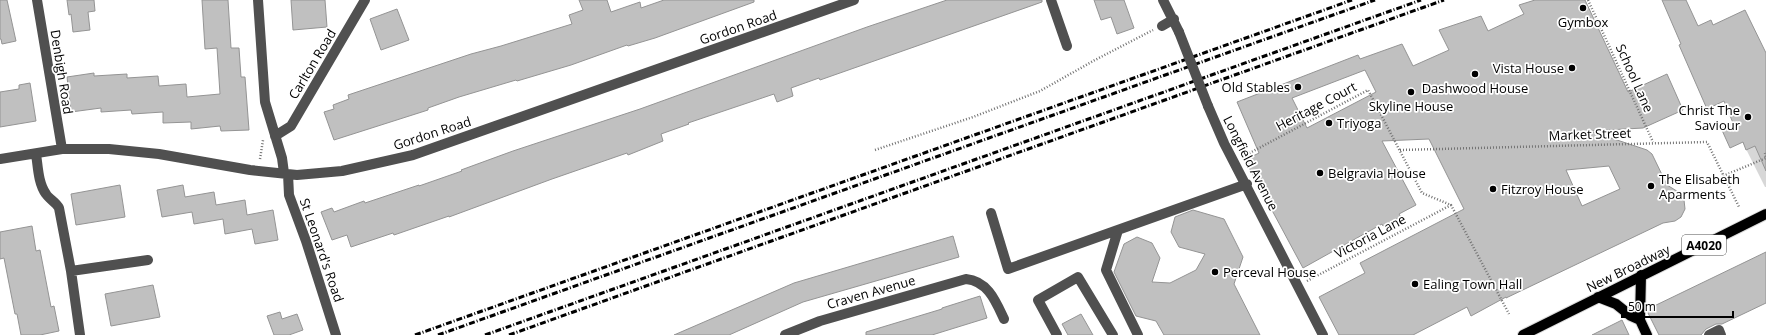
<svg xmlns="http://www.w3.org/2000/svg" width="1766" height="335" font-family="'Open Sans',sans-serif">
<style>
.green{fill:#d7d7d7}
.building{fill:#c0c0c0;stroke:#949494;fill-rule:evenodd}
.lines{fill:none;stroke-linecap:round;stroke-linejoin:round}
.major-casing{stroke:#dbdbdb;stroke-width:12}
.path{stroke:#727272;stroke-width:2.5;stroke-dasharray:1 2;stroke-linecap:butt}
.minor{stroke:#505050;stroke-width:10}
.major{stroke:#000;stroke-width:10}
.rail{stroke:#000;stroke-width:3;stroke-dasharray:6 2 1 2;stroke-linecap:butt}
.minor-bridge{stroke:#505050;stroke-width:10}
.poi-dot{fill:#000;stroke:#fff;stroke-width:1.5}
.labels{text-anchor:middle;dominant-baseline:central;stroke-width:3.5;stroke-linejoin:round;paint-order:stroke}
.shield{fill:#fff;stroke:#4c4c4c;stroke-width:1}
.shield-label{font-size:12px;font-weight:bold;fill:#000}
.poi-label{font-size:13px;fill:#000;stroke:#fff;text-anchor:start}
.street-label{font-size:13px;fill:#000;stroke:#fff}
</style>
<rect width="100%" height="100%" fill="#fff"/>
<path class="green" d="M1766,95V187H1765L1733,123Z"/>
<path class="building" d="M0,0H7L16,41L2,44L1,39H0Z
M67,0H94L95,11L88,12L90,30L73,32L71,14L69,15Z
M202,0H228L231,48H239L241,77H245L249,130L221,131L220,126L191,129V122L163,123V112L132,114L131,110L101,112V108L71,112L67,77L94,73V76L127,74V78L158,76L159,86L186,84L187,97L220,94L217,48L205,49Z
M291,0H325L327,27L293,30Z
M579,0H607L611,12L640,2L641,8L664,0H754V2L655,38L628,46L627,45L571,65L517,81L516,80L459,97L428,108V110L334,140L324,112L334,109L333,105L349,99L348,95L471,54L501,46L572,24L569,15L583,10Z
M947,0H1042V2L820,80L819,78L791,88L793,96L777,102L774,94L688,123L689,124L661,134L663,141L628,155L627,153L552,179L449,217V216L394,235L393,233L351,247L347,235L332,240L321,212L332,208L334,212L364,201L365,203L419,185V186L462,171L461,170L513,151L640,109L867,27Z
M1094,0H1124L1134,28L1117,34L1111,17L1101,20Z
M1535,0H1585L1628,92L1667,74L1683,110L1643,128L1590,131L1647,150L1652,154L1667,185L1680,193L1684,200L1685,209L1681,217L1675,221L1663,223L1506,298V297L1471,316L1467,307L1413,335H1339L1319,297L1365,273L1360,263L1464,209L1429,139L1382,141L1416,205L1399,214L1401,217L1383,226L1382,224L1303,268L1245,160L1259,153L1237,102L1358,55L1360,59L1402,44L1413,66L1449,50L1439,30L1481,16L1488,31L1524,14L1519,5ZM1365,70L1376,92L1307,128L1292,98ZM1609,166L1620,189L1582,206L1566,170Z
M1662,0H1686L1698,26L1711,20L1713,25L1745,10L1766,53V171L1755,146L1746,150L1743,142L1730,148L1721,128L1733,123L1724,101L1707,109L1679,45L1681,44Z
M397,9L409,40L381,50L370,19Z
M30,83L36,121L0,127V92L19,89V85Z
M120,185L125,217L76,225L71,194Z
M183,185L185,197L214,192L216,205L245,200L247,215L273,210L278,240L255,244L252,229L225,234L223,219L194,224L192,212L162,217L157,190Z
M1193,210L1224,219L1243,257L1234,284L1260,335H1164L1156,321L1136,316L1114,272L1124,244L1137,237L1152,243L1160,258L1152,282L1170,283L1196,270L1205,254L1179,247L1171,232L1175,217Z
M32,226L36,251L40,250L51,307L54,306L59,331L40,335H21L17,314H15L4,258L0,259V232Z
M953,236L959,257L803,302L729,335H674L794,283Z
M1766,252V303L1722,324H1716L1706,329L1701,335H1659L1648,313L1650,308Z
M153,285L160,317L111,326L105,294Z
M980,296L987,318L932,335H866V332L942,309V308Z
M280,312L282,319L297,314L303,330L289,335H274L267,316Z
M1081,314L1093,335H1068L1062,324Z
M1622,320L1629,335H1592Z"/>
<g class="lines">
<defs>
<path id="major" d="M1641,275L1640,320L1647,335
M1598,297L1616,304L1631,316L1640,320
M1523,335L1766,214"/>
</defs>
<use href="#major" class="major-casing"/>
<path class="path" d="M1588,0L1653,142
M875,150L973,117L1040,91L1095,60L1153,30
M1400,150L1707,142L1739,207
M1244,156L1368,90L1422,193L1451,205L1509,314
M260,159L263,140
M1723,176L1766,158L1765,153
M1307,281L1451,205"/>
<path class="minor" d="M37,0L62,149
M258,0L265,102L282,158L284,173
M1051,0L1067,46
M1163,0L1179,32
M1162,26L1174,19
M1208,106L1224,143L1323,335
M275,136L291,126L365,0
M36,154C38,166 38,183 46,194C49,199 56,202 59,208L71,271L80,335
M0,159L62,149H109L159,154L250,170L297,175L342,171L413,155L854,0
M288,174L289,195L306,241L336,335
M991,213L1008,269L1247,184
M1118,230L1106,270L1138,335
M71,271L148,260
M785,335L820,321L966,279C988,281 996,302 1004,319
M1057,335L1038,300L1078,277L1113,335
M1709,335L1719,330L1721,335"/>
<use href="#major" class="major"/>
<path class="rail" d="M415,335L1352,0
M438,335L1375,0
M485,335L1421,0
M509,335L1444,0"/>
<path class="minor-bridge" d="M1179,32L1208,106"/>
</g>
<g class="poi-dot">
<circle cx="1583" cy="8" r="4"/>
<circle cx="1572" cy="68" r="4"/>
<circle cx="1475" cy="74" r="4"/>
<circle cx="1298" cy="87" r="4"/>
<circle cx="1411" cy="92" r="4"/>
<circle cx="1748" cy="117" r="4"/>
<circle cx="1329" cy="123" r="4"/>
<circle cx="1320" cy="173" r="4"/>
<circle cx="1651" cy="186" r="4"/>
<circle cx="1493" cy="189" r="4"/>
<circle cx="1215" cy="272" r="4"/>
<circle cx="1415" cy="284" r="4"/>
</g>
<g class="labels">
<rect class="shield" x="1682" y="235" width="44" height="20" rx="3"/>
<g class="shield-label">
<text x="1704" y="245">A4020</text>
</g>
<g class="poi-label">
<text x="1583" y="22" text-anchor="middle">Gymbox</text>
<text x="1564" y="68" text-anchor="end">Vista House</text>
<text x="1290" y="87" text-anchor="end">Old Stables</text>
<text x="1475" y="88" text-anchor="middle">Dashwood House</text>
<text x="1411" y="106" text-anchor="middle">Skyline House</text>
<text x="1740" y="110" text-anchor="end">Christ The<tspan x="1740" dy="15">Saviour</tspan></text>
<text x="1337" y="123">Triyoga</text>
<text x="1328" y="173">Belgravia House</text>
<text x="1659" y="179">The Elisabeth<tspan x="1659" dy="15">Aparments</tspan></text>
<text x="1501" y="189">Fitzroy House</text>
<text x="1223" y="272">Perceval House</text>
<text x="1423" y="284">Ealing Town Hall</text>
</g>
<g class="street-label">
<text transform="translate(738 27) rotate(-19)">Gordon Road</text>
<text transform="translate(312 64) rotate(-59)">Carlton Road</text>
<text transform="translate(62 72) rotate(81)">Denbigh Road</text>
<text transform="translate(1635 78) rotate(66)">School Lane</text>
<text transform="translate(1316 106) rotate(-28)">Heritage Court</text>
<text transform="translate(432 133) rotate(-18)">Gordon Road</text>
<text transform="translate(1590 134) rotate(-2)">Market Street</text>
<text transform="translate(1251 163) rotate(63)">Longfield Avenue</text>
<text transform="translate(1370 236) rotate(-28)">Victoria Lane</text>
<text transform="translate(322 250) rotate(71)">St Leonard's Road</text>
<text transform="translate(1628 268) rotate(-26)">New Broadway</text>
<text transform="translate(871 292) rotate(-16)">Craven Avenue</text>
</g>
</g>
<path d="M1622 311v6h111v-6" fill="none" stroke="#000000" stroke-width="2"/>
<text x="1628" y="311" font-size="12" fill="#000000" stroke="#ffffff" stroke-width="3" paint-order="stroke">50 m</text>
</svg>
